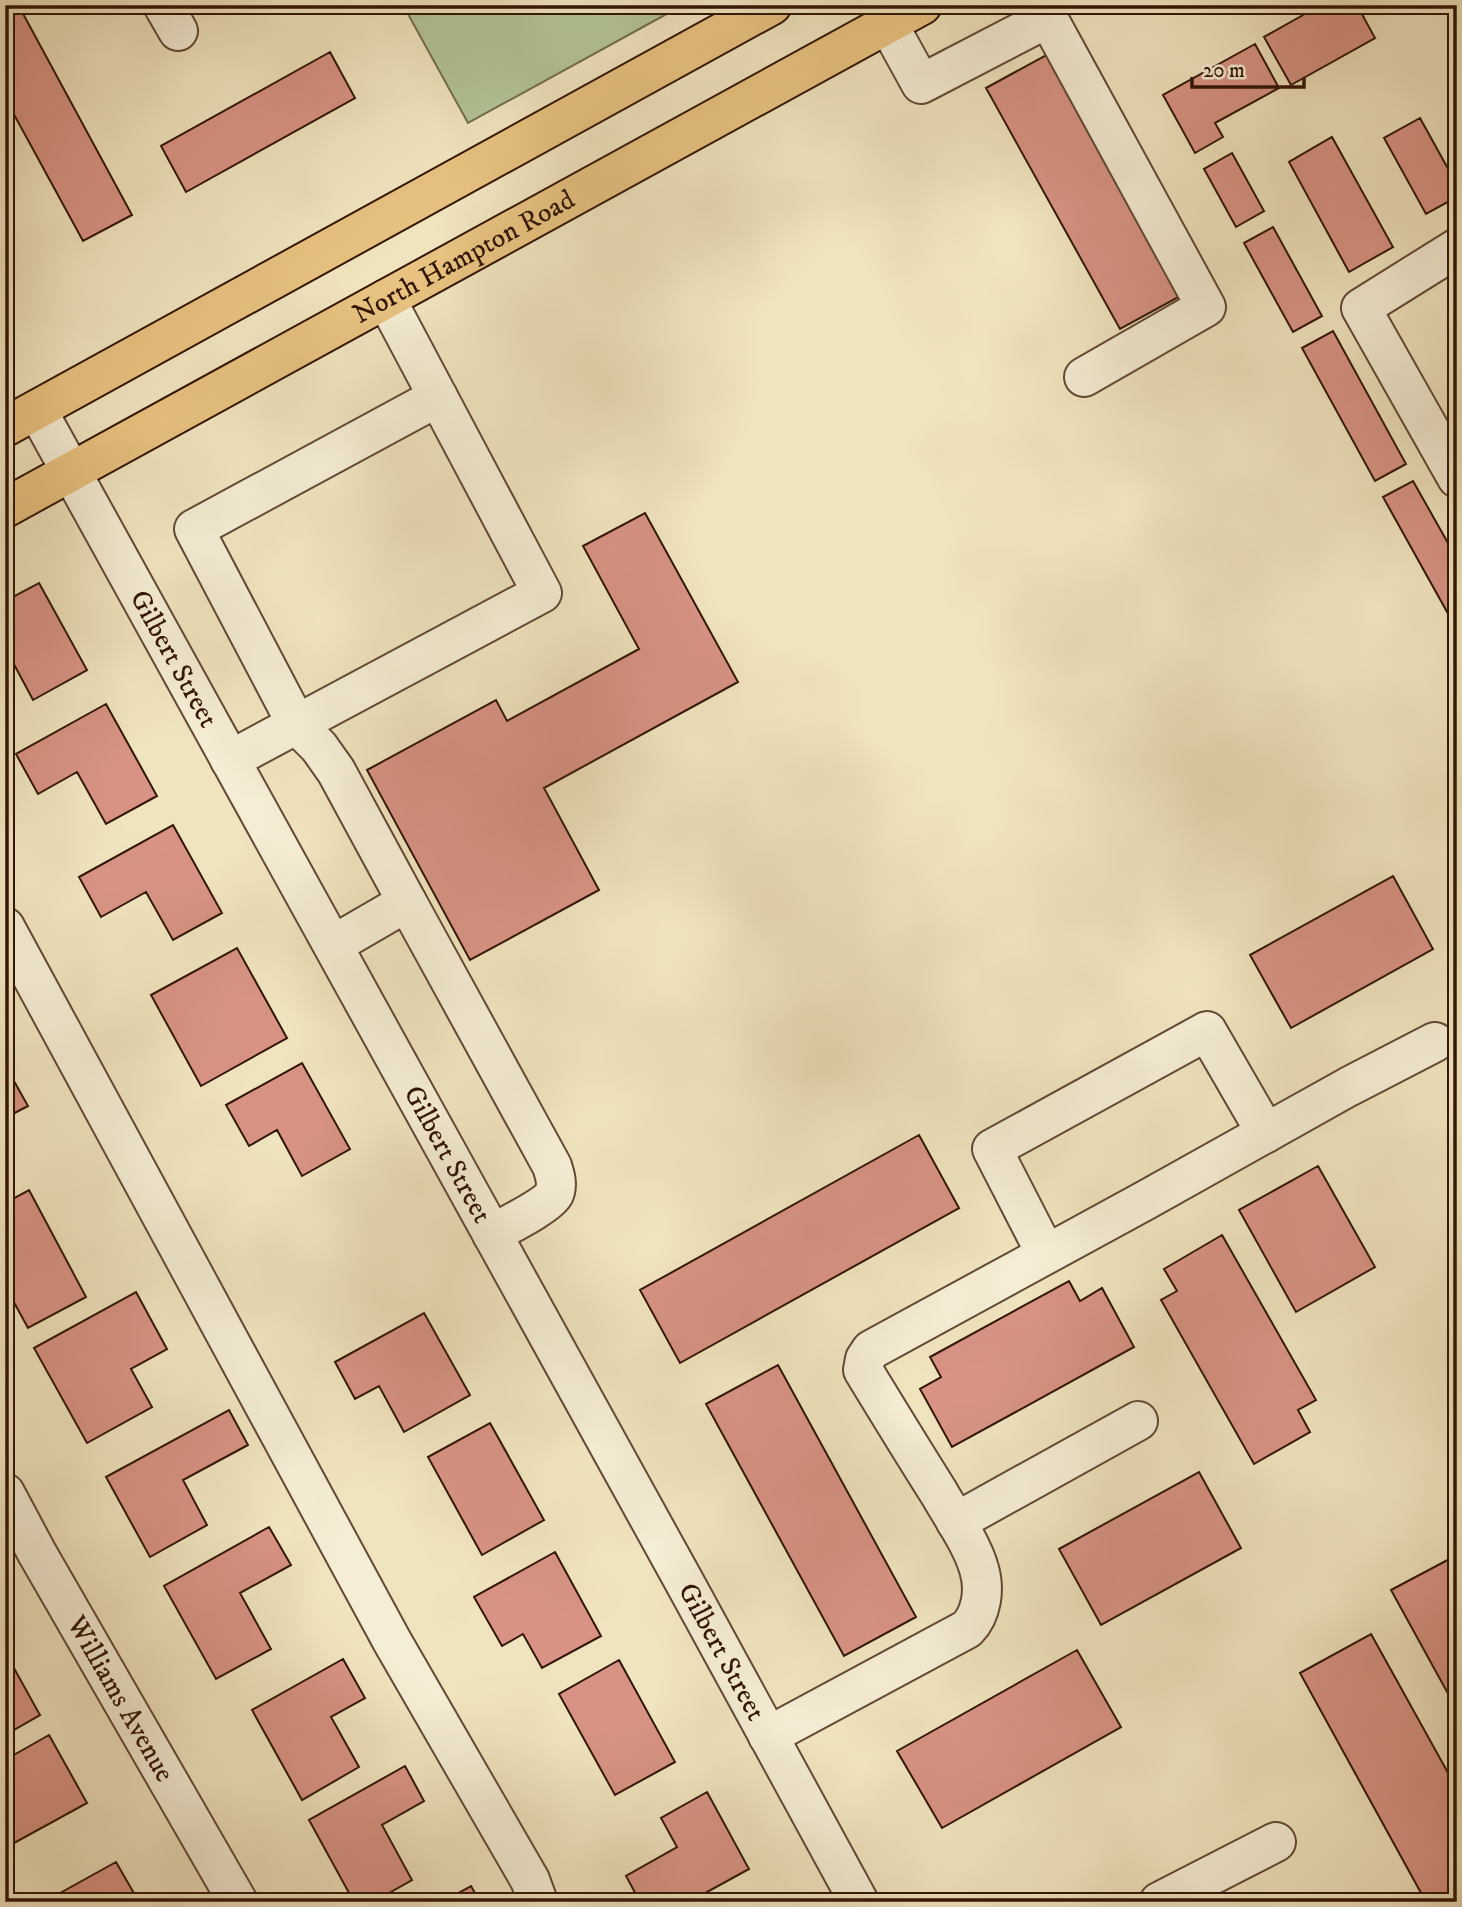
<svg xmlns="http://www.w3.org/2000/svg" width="1462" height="1907" font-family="'IM FELL DW Pica',serif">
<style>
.green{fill:#b3c597;stroke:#726d4e;stroke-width:2}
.building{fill:#d89384;stroke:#311504;stroke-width:2}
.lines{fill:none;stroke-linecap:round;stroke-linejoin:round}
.minor-casing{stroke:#614933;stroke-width:42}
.major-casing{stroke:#311504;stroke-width:42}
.minor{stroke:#f5edd5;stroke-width:38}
.major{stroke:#e8c280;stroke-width:38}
.labels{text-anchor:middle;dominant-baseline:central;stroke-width:7;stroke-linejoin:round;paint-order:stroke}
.street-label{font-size:28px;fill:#311504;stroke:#f5edd5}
</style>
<rect width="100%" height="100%" fill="#f0e4bf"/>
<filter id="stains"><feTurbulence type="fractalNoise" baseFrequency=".00286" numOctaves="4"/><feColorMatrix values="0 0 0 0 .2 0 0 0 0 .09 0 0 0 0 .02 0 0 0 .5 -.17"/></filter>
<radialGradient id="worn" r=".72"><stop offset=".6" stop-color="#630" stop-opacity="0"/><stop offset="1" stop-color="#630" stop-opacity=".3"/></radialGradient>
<path class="green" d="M403,5H683L468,123Z"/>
<path class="building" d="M1321,5H1357L1375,38L1291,85L1264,37Z
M21,10L132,215L83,241L5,98V18Z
M1255,44L1279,88L1215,123L1223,137L1195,153L1163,95Z
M330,52L355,98L186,192L161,146Z
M1050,53L1184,294L1120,329L986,88Z
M1420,118L1457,185V197L1426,214L1384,138Z
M1332,137L1393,247L1349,272L1289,162Z
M1232,153L1264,211L1236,227L1204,169Z
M1273,227L1322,316L1293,332L1244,243Z
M1333,331L1406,464L1375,481L1302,348Z
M1413,481L1457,559L1456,628L1383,497Z
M645,513L738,682L544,788L599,890L470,960L367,770L496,700L507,721L639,649L583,546Z
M39,583L87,670L33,700L8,653L5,654V601Z
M106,704L157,796L106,824L77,772L38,794L16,754Z
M173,825L222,913L173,940L146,892L101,917L79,877Z
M1393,876L1433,949L1291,1028L1250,955Z
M237,948L287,1038L201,1086L151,995Z
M302,1063L350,1149L302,1176L277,1130L249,1146L226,1105Z
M5,1065L28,1106L5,1118Z
M919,1135L959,1208L680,1363L640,1290Z
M1318,1166L1375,1267L1296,1312L1239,1210Z
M29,1190L86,1297L28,1328L5,1286V1203Z
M1222,1235L1316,1400L1298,1410L1310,1432L1254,1464L1161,1300L1177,1291L1164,1269Z
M1069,1281L1080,1301L1102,1288L1134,1347L952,1447L920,1389L941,1377L930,1357Z
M136,1292L167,1349L131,1369L152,1407L87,1443L34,1348Z
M424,1313L470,1395L404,1432L379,1386L355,1399L335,1362Z
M778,1365L916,1617L844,1656L706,1404Z
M229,1410L248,1445L183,1480L207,1525L150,1557L106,1477Z
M490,1423L544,1520L482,1555L428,1457Z
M1199,1472L1241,1548L1101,1625L1059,1549Z
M269,1527L291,1565L240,1593L271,1649L216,1679L164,1586Z
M555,1552L601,1636L542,1668L523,1634L502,1646L474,1597Z
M1457,1555V1710L1391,1590Z
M1371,1634L1457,1789V1902H1426L1300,1673Z
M1077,1650L1121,1727L942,1828L897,1751Z
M5,1652L40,1715L5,1735Z
M343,1659L365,1698L331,1717L359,1767L302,1800L252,1710Z
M619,1660L675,1762L615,1795L559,1694Z
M49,1735L87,1803L5,1848V1760Z
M405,1766L424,1801L382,1825L412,1880L373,1902H354L309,1820Z
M707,1792L749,1869L689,1902H640L626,1876L677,1847L661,1818Z
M116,1862L139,1902H44Z
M471,1886L480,1902H442Z"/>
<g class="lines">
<defs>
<g id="minor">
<path d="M163,5L178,31"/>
<path d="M888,24L921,84L1048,18L1206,307L1084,377"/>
<path d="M1457,248L1361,308L1457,478"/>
<path id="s1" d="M37,410L686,1585L859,1902"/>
<path d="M230,760L542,593L386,299"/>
<path d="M407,902L336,771L319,747L297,725L194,529L438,397"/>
<path d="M5,927L392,1641L530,1880L538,1902"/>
<path d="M333,945L407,902L552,1166C555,1175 558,1185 554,1194C547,1206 506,1226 492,1234"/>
<path d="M1046,1254L992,1149L1207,1031L1266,1133"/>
<path id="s2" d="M5,1493L37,1553L238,1902"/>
<path d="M956,1522L1138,1421"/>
<path d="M768,1736L967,1629C982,1614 985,1589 979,1569C972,1544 952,1516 939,1493C913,1452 888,1411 863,1370L865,1359L871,1350L1146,1200L1348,1087L1435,1042"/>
<path d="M1159,1902L1276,1842"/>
</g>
<g id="major">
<path d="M5,427L772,5"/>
<path id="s3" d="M5,508L922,5"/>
</g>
</defs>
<use href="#minor" class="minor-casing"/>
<use href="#major" class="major-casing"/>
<use href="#minor" class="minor"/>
<use href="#major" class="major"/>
</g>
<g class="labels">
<g class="street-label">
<text stroke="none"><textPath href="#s3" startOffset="523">North Hampton Road</textPath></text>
<text stroke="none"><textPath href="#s1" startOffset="284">Gilbert Street</textPath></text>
<text stroke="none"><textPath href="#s1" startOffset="850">Gilbert Street</textPath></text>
<text stroke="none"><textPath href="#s1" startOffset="1418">Gilbert Street</textPath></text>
<text stroke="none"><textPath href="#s2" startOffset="236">Williams Avenue</textPath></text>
</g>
</g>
<rect width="1462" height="1907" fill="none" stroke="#f0e4bf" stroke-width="28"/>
<rect x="7" y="7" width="1448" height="1893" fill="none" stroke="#311504" stroke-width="3.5"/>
<rect x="14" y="14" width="1434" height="1879" fill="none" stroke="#311504" stroke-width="2"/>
<path d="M1192 77v10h112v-10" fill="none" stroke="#311504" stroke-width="3.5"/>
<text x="1203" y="77" font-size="21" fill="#311504" stroke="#f5edd5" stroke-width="5" paint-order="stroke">20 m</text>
<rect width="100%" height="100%" filter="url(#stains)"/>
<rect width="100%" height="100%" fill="url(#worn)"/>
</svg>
